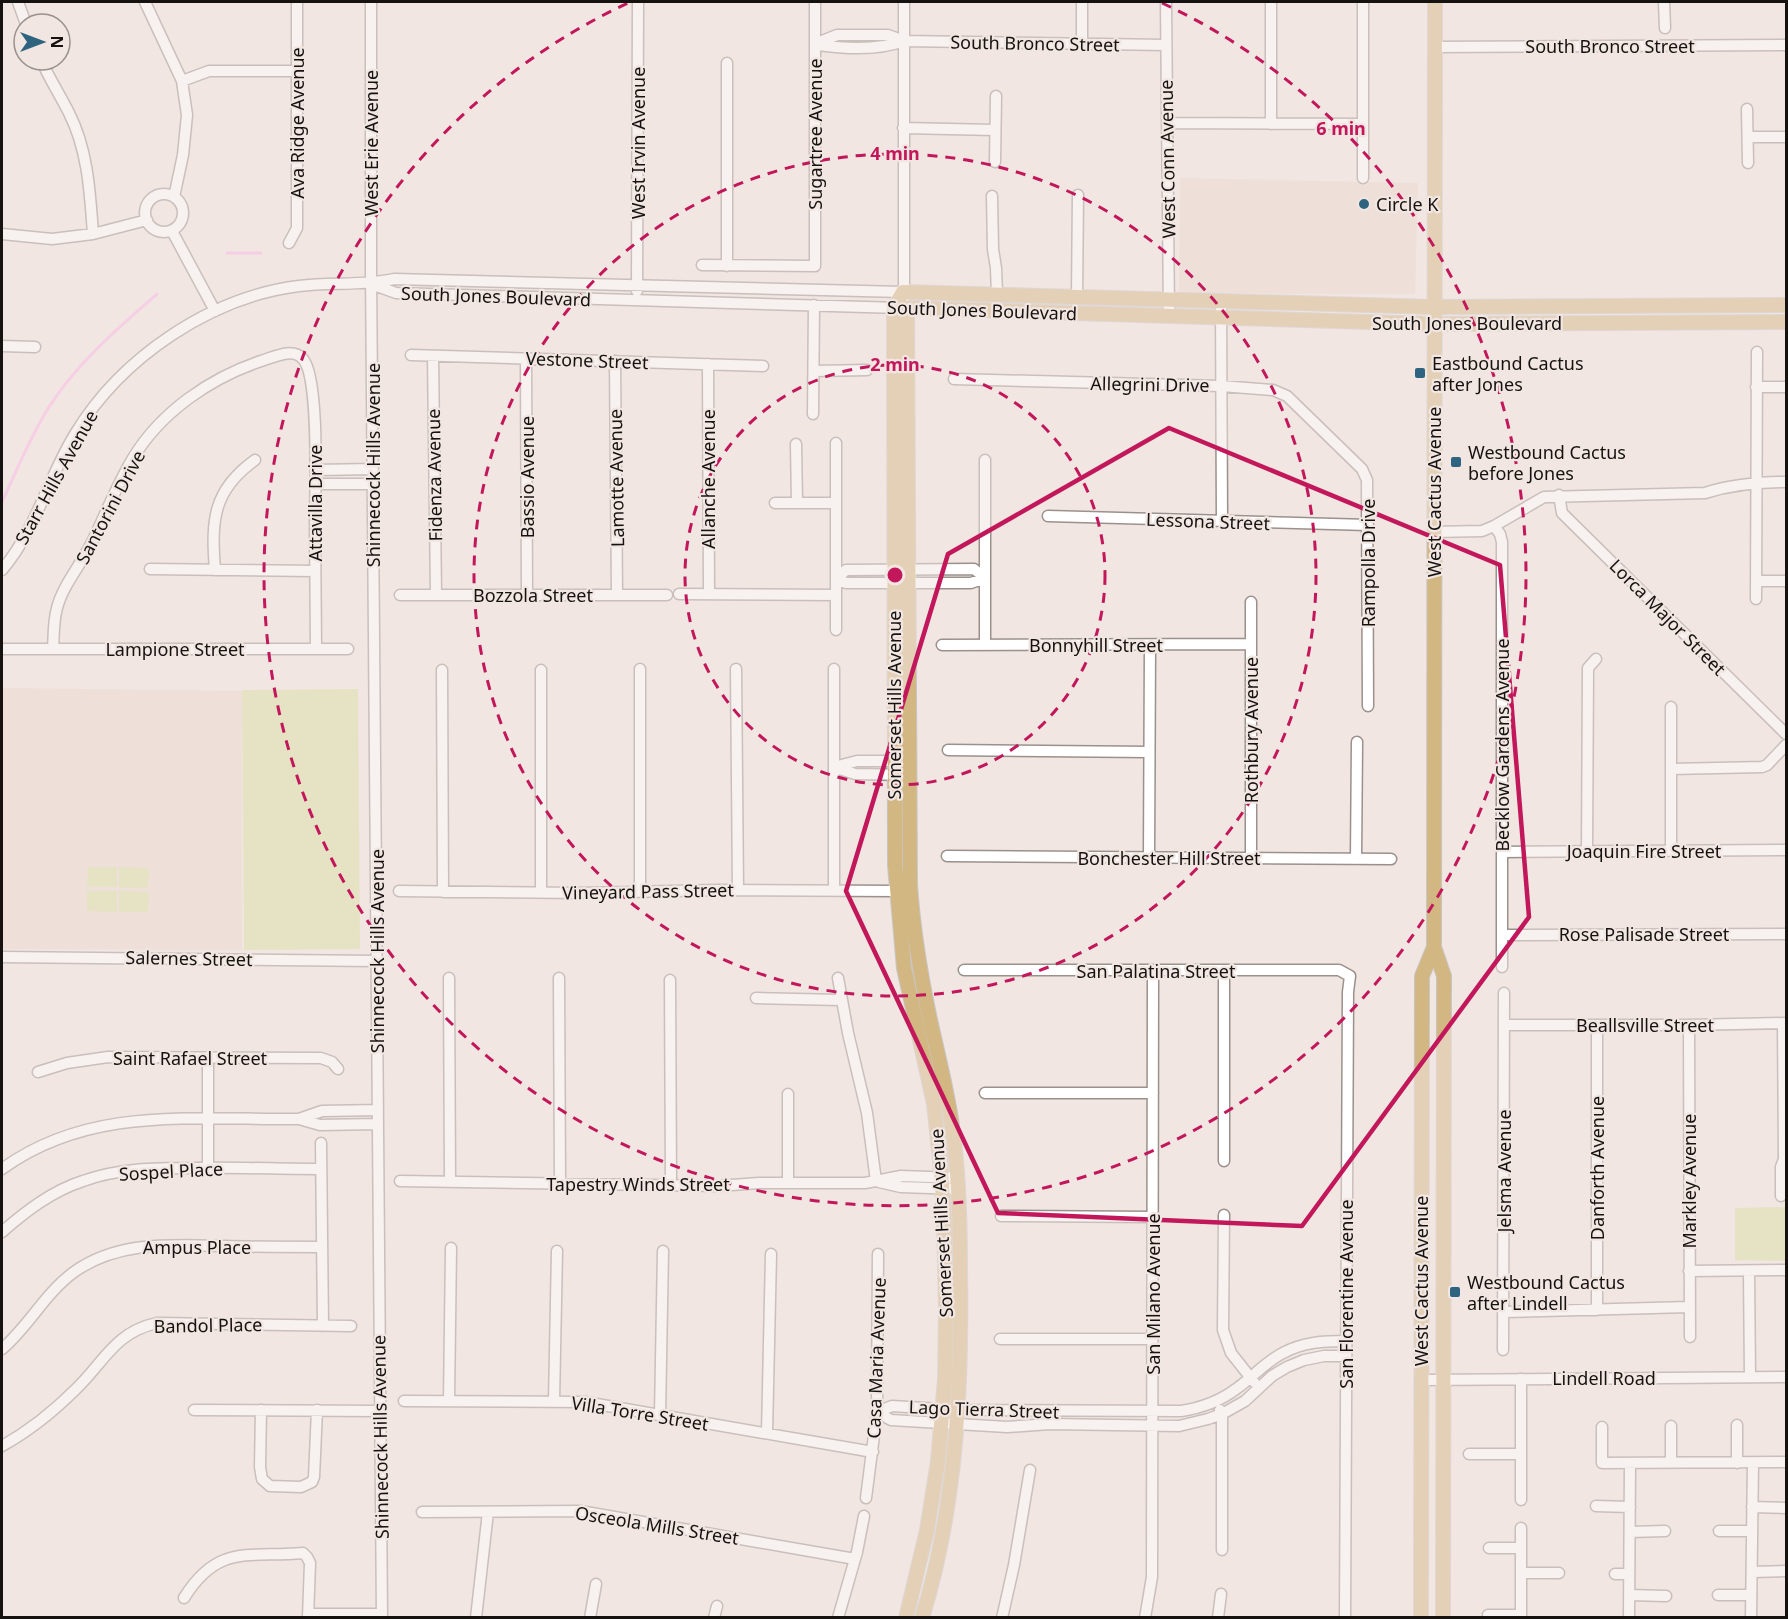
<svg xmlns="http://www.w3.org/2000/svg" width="1788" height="1619" font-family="'Noto Sans',sans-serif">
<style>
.built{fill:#ead7cf}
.green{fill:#d8e1a0}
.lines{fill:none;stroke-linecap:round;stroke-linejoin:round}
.stream{stroke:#feb3e8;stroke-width:3}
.minor-casing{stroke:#9b918c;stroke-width:13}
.major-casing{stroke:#c7c6c6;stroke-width:16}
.minor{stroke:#fff;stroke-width:10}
.major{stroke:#d3b782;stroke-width:14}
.marked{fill:none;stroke:#c2185b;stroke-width:4.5;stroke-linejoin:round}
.ring{fill:none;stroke:#c2185b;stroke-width:3;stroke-dasharray:10 8}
.poi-dot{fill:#2f6480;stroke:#f1e6e1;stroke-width:2}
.labels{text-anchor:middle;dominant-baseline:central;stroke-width:4.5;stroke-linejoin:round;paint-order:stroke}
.street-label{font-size:18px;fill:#151210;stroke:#f1e6e1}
.poi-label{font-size:18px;fill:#151210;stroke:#f1e6e1;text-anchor:start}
.centre{fill:#c2185b;stroke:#f1e6e1;stroke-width:3}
.ring-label{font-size:18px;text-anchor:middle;font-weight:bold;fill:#c2185b;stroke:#f1e6e1;stroke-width:4.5;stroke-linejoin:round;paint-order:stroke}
</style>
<rect width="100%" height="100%" fill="#f1e6e1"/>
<path class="built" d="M1180,178L1418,183L1415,294L1179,293Z
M2,688L242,691V950L2,949Z"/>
<path class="green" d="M358,689L360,949L244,950L242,690Z
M88,867H117V887H87Z
M119,867L149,868L148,888H119Z
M87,891H117V912L87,911Z
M119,891L149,892L148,912H119Z
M1786,1207V1261L1735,1260V1208Z"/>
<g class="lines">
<path class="stream" d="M227,253H261
M2,502C17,470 30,437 49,407C77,363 118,328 157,294"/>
<defs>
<path id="minor" d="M18,2L26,24
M145,2L182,81L187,115L183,155L174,197
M371,2V270L382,1618
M904,2V297
M1082,2V45
M1166,2L1169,316
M1271,2V124
M1664,2L1665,28
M815,44L837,35H888L904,41L1166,45
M818,45C846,49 877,51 904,41
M1434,47L1786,45
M41,60C49,78 60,95 69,113C88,150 90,193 93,234
M182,81L209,71H297
M1747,109L1748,163
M1167,123L1362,124
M903,128L995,130
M1748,137H1786
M995,162L996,96
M1363,178V2
M145 213a19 19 0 1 1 38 0a19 19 0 1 1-38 0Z
M992,196L993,249L996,268L997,294
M172,231L215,311
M2,234L52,239L93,234L147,220
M289,243L297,228V2
M702,265L815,266V2
M727,266V63
M371,284L396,293L900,308
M637,291L638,2
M1077,297L1078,195
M1221,301L1222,521
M2,346L35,347
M411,355L763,366
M433,356L436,595
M526,359L527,595
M615,361L617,595
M708,364L709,594
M814,371L867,370
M954,379L1221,386L1273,390L1287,396L1362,469L1367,480L1368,706
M1756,387H1786
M813,414L814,305
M836,443V630
M796,444L797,503
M985,460V645
M316,470L373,469
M316,484H373
M1559,495L1562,513L1786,734
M775,503H836
M1048,516L1368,525
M1494,526L1500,534L1502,542V967
M1434,532L1482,531L1494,526L1544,497L1705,493C1733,484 1758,482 1786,482
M150,569L315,571
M974,569L985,578L971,583H846L836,579L846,570Z
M2,570C36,530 48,478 75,434C121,358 210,297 299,286C331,282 363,286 394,279L903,292
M215,570C211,520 213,490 255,460
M1756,581H1786
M679,594L836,595
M400,595H667
M1756,599L1757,352
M942,645L1251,644
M2,649H348
M53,649C54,636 53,622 57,608C63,585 80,566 91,544C105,516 116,486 133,458C161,412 210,378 261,361C274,357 293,347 303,359C320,378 315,496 315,526C315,567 316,608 316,649
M640,669V892
M736,669L738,890
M442,670L443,892
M541,670V892
M948,750L1149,752
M834,767L855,774L909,775
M834,767L857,761H909
M1671,769L1762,767L1767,765L1786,745
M1587,851L1588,668L1596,659
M1671,851V707
M1502,852L1786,850
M947,856L1391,859
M1149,857L1150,645
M1251,858V602
M1356,859L1357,742
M834,890V669
M399,891L581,893L720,890L896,891
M1502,935L1786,934
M2,957L377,961
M964,970H1339L1350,976L1348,992L1345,1618
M1224,971V1161
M449,978L450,1182
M559,978L560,1184
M838,978L848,1033L867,1113L876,1181
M670,980L671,1185
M756,998L841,1000
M1504,1025H1689L1786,1023
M1689,1025L1690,1337
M38,1072L67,1063L108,1057L321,1058L332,1062L338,1069
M985,1093H1153
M299,1119L322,1111L378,1110
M321,1143L323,1326
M208,1168V1057
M2,1169C90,1105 195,1120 299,1119L320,1125L378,1124
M400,1181L718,1186L759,1183H865L901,1176L958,1178
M879,1182L901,1187L959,1189
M788,1183V1094
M1781,1196V1167L1784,1159L1783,1024
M1224,1215L1223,1330L1231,1353L1254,1382
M1001,1216L1153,1217
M2,1232C26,1211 52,1191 83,1181C119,1168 155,1168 192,1168C235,1167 278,1169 321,1169
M1689,1271L1786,1270
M1749,1271L1750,1377
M1597,1310V1025
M1503,1312L1689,1307
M1000,1339H1152
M2,1349C29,1326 45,1293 74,1272C119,1240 173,1245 225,1246C258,1247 290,1247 322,1247
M1503,1350L1504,993
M1521,1379V1500
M1421,1380L1786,1377
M404,1401L585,1402L873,1452
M449,1401L451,1248
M554,1401L557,1251
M194,1410L380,1411
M261,1410L260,1467L262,1479L270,1486L301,1487L312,1482L314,1477L317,1410
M1220,1410L1222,1414V1550
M877,1412L891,1420L1007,1427L1050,1424L1179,1426L1208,1419L1222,1414L1245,1401L1272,1376L1287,1367L1304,1360L1324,1356H1346
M877,1412L892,1406L957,1410L1181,1411C1201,1408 1220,1401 1236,1389C1253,1377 1265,1362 1283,1353C1303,1342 1324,1341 1346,1341
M660,1415L663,1251
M1602,1427V1463L1786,1462
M767,1433L771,1254
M2,1446C29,1431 54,1411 76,1389C104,1362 115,1332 157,1323L351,1326
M1469,1454H1521
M1671,1463V1426
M1737,1463V1425
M866,1498L877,1412L878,1254
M1596,1506L1630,1507
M1752,1507L1786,1508
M422,1512L580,1511L855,1559
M1719,1531H1752
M1630,1532L1665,1531
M1489,1548H1521
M1752,1572L1786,1571
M1521,1573H1559
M1615,1574H1629
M1629,1595L1666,1596
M1718,1595H1751
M184,1598C218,1543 249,1558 303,1553L307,1557L310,1563L308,1618
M308,1614H382
M1488,1615H1521
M476,1618L488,1512
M590,1618L596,1584
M714,1618L717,1606
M838,1618L857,1552L864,1516
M1002,1618L1014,1565L1030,1470
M1145,1618L1152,1577L1153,971
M1218,1618L1221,1594
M1521,1618V1528
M1629,1618L1630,1463
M1751,1618L1753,1463"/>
<path id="major" d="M1435,2L1434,947L1444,976L1443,1618
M906,1618L927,1530L938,1461L945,1379L946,1309L944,1214L940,1160L934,1104L904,968L895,865L894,317V308L903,292L1434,307L1786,305
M922,1618C957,1505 962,1384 960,1267C960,1220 959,1173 952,1126C947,1089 937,1052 929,1015C920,972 913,929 910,885L907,308L1434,324L1786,322
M1421,1618L1422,976L1434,947"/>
</defs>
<use href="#minor" class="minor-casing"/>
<use href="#major" class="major-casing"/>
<use href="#minor" class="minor"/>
<use href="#major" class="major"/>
</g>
<path d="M0 0H1788V1619H0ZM1169,428L1500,565L1529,917L1302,1226L998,1213L846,891L948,554Z" fill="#f1e6e1" fill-opacity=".55" fill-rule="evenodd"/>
<path class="marked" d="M1169,428L1500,565L1529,917L1302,1226L998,1213L846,891L948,554Z"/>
<g class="ring">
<circle cx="895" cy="575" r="210"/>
<circle cx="895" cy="575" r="421"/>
<path d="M1162 3A631 631 0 1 1 628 3"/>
</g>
<g class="poi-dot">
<circle cx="1364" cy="204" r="6"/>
<rect x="1414" y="367" width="12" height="12" rx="3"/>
<rect x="1450" y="456" width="12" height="12" rx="3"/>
<rect x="1449" y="1286" width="12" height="12" rx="3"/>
</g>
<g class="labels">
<g class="street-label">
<text transform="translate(1035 43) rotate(1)">South Bronco Street</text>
<text x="1610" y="46">South Bronco Street</text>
<text transform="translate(297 123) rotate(-90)">Ava Ridge Avenue</text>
<text transform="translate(815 134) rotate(-90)">Sugartree Avenue</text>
<text transform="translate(371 143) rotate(-90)">West Erie Avenue</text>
<text transform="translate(638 143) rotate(-90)">West Irvin Avenue</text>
<text transform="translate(1167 159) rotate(-91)">West Conn Avenue</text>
<text transform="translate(496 296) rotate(2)">South Jones Boulevard</text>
<text transform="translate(982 310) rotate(2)">South Jones Boulevard</text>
<text x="1467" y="323">South Jones Boulevard</text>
<text transform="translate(587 360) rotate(2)">Vestone Street</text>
<text transform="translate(1150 384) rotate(1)">Allegrini Drive</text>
<text transform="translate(373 465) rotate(-90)">Shinnecock Hills Avenue</text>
<text transform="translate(434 475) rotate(-91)">Fidenza Avenue</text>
<text transform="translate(56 477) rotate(-61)">Starr Hills Avenue</text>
<text transform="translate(527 477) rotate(-90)">Bassio Avenue</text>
<text transform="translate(616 478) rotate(-91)">Lamotte Avenue</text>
<text transform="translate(708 479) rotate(-90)">Allanche Avenue</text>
<text transform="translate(1434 492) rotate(-90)">West Cactus Avenue</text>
<text transform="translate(315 503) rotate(-90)">Attavilla Drive</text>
<text transform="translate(110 507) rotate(-62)">Santorini Drive</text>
<text transform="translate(1208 521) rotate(2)">Lessona Street</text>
<text transform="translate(1368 563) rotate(-90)">Rampolla Drive</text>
<text x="533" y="595">Bozzola Street</text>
<text transform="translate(1668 617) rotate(45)">Lorca Major Street</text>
<text x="1096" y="645">Bonnyhill Street</text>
<text x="175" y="649">Lampione Street</text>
<text transform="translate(894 705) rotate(-90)">Somerset Hills Avenue</text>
<text transform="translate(1251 730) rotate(-90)">Rothbury Avenue</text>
<text transform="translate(1502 745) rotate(-90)">Becklow Gardens Avenue</text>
<text x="1644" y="851">Joaquin Fire Street</text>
<text x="1169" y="858">Bonchester Hill Street</text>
<text transform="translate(648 891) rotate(-1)">Vineyard Pass Street</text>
<text x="1644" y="934">Rose Palisade Street</text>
<text transform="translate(377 951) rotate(-90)">Shinnecock Hills Avenue</text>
<text transform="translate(189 958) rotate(1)">Salernes Street</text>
<text x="1156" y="971">San Palatina Street</text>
<text x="1645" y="1025">Beallsville Street</text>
<text x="190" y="1058">Saint Rafael Street</text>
<text transform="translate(1597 1168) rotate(-90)">Danforth Avenue</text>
<text transform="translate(171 1171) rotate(-3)">Sospel Place</text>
<text transform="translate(1504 1171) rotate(-90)">Jelsma Avenue</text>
<text transform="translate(1689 1181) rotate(-90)">Markley Avenue</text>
<text x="638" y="1184">Tapestry Winds Street</text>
<text transform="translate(941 1223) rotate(-93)">Somerset Hills Avenue</text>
<text x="197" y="1247">Ampus Place</text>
<text transform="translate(1421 1281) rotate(-90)">West Cactus Avenue</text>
<text transform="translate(1153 1294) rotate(-90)">San Milano Avenue</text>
<text transform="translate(1346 1294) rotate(-90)">San Florentine Avenue</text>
<text transform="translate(208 1325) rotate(-1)">Bandol Place</text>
<text transform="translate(876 1358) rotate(-88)">Casa Maria Avenue</text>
<text x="1604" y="1378">Lindell Road</text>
<text transform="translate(984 1409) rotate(2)">Lago Tierra Street</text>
<text transform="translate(640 1413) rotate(9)">Villa Torre Street</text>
<text transform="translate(380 1437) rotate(-91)">Shinnecock Hills Avenue</text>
<text transform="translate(657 1525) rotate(9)">Osceola Mills Street</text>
</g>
<g class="poi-label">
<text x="1376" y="204">Circle K</text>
<text x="1432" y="363">Eastbound Cactus<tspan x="1432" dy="21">after Jones</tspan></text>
<text x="1468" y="452">Westbound Cactus<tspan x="1468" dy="21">before Jones</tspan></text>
<text x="1467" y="1282">Westbound Cactus<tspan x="1467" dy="21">after Lindell</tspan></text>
</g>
</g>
<circle cx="895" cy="575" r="9" class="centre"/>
<g class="ring-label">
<text x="1341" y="135">6 min</text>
<text x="895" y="160">4 min</text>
<text x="895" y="371">2 min</text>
</g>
<rect width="1788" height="1619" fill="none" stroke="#151210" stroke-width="6"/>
<g transform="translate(42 42) rotate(90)"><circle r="28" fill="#f1e6e1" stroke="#99918d" stroke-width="1.5"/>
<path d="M0-4.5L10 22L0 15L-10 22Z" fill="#2f6480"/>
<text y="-9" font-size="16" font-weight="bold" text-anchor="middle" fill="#151210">N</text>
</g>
</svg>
